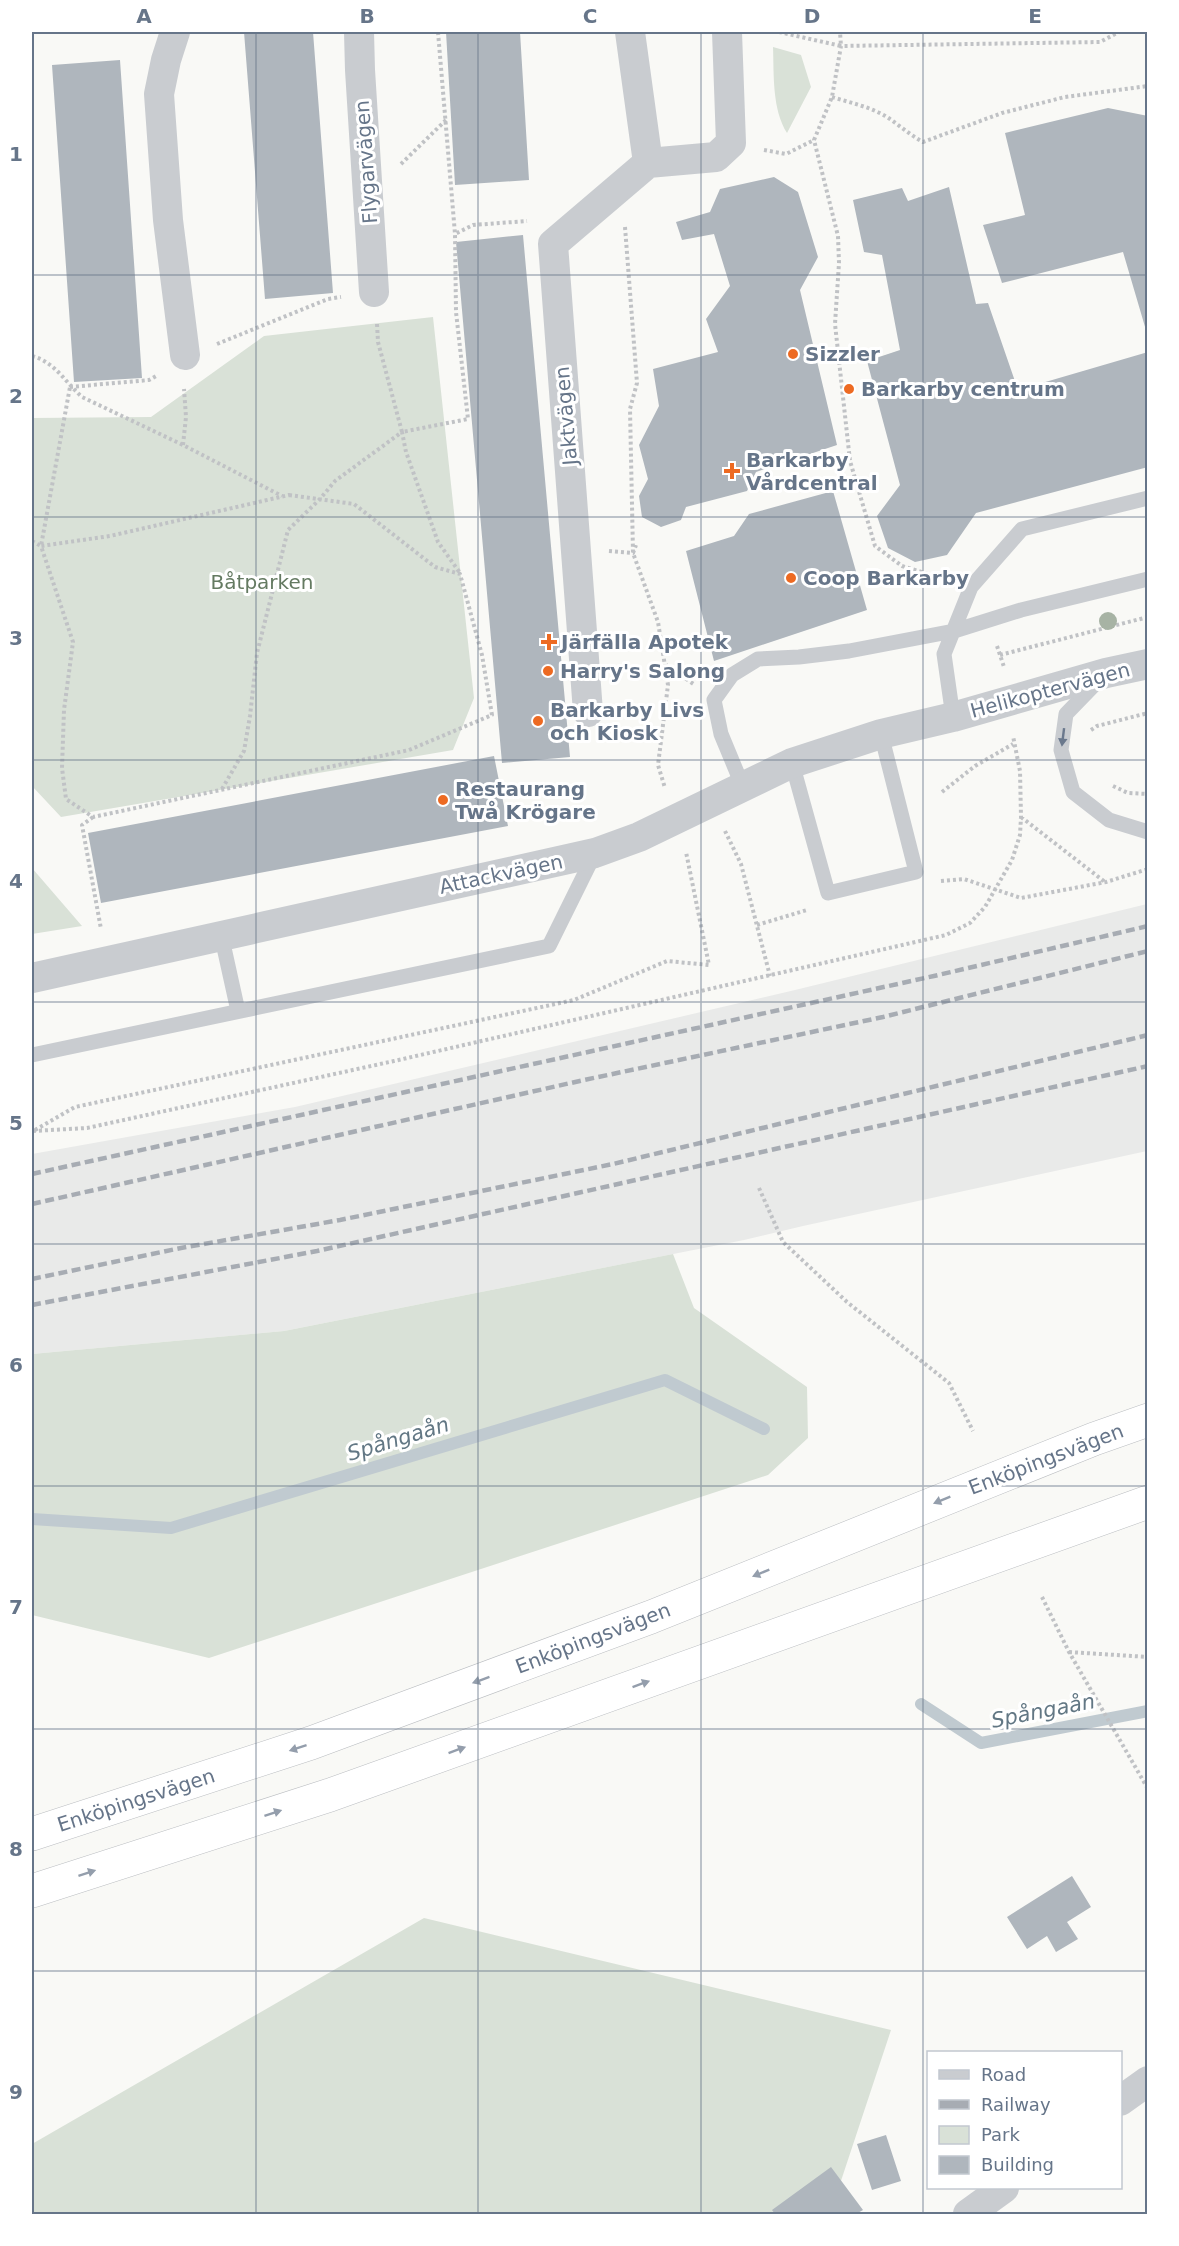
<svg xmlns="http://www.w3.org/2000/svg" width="1179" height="2246" font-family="'DejaVu Sans',sans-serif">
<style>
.built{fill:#e9eae9}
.green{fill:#d9e1d7}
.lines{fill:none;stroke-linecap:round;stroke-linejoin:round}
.stream{stroke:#c0cad0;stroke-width:12}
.building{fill:#afb6bd}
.motorway-casing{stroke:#bbbec2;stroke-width:34}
.path{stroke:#c0c2c5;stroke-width:4;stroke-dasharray:3 3;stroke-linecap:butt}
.service{stroke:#c9ccd0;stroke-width:15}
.minor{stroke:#c9ccd0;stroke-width:30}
.motorway{stroke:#fff;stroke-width:33}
.rail{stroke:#a7acb3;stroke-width:4.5;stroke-dasharray:9 4.5;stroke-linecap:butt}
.tree{fill:#a7b3a4}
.oneway{fill:#6b798d}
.oneway2{fill:#949eac}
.grid{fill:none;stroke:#667589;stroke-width:1.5;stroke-opacity:0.55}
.poi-dot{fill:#ed6a22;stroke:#fff;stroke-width:2}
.labels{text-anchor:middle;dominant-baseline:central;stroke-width:6;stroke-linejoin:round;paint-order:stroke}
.street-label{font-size:20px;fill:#667589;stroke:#fff}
.poi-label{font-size:20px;font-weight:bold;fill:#667589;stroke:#fff;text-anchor:start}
.park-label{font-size:20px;fill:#647a61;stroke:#fff}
.water-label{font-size:21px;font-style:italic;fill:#627784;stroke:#fff}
.neatline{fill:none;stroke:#667589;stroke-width:2}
.grid-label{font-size:20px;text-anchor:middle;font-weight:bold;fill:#667589}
</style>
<rect width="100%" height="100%" fill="#f9f9f6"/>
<path class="built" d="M1147,904V1151L803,1226L744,1240L284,1331L32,1354V1154L295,1107L795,990Z"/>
<path class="green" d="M773,47L801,55L811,87L787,133C772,109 774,75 773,47Z
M433,317L474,698L453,750L61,817L32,786V418L151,417L264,336Z
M32,868L82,926L32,934Z
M673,1254L694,1308L807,1387L808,1438L768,1475L209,1658L32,1615V1354L284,1331Z
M424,1918L891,2030L830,2214H32V2144Z"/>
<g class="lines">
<path class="stream" d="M32,1519L171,1528L665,1380L764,1429
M921,1704L981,1743L1148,1711"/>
</g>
<path class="building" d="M244,32H313L333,293L265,299Z
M446,32H520L529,180L455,185Z
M120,60L142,378L74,382L52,65Z
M1108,108L1148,116V337L1123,252L1002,283L983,225L1025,215L1005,133Z
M774,177L798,192L818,257L800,290L837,445L756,472L747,491L686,507L681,520L661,527L642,517L639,496L648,479L639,445L659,406L653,369L718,352L706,319L730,286L714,234L682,240L676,222L710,212L720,189Z
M949,187L976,304L988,303L1018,390L1148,352V467L976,513L947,555L915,562L888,548L877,516L900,485L867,361L900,350L882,255L864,252L853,200L902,188L908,201Z
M523,235L570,757L502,763L456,242Z
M833,491L867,610L714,661L686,551L734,536L749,514Z
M494,756L508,826L101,903L88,833Z
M1072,1876L1091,1907L1067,1922L1078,1939L1056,1952L1047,1936L1027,1949L1007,1917Z
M886,2135L901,2181L872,2190L857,2144Z
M831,2167L863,2210L856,2214H775L772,2210Z"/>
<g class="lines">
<defs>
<path id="motorway" d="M32,1834L311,1743L651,1617L1094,1439L1148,1420
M32,1891L330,1795L1148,1502"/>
</defs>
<use href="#motorway" class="motorway-casing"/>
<path class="path" d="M438,32L455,234
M779,32L841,46L840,32
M832,97C851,103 871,107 887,117C899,125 910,135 923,142L1002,113L1065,97L1148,86
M764,150L786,154L814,140
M401,164L446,120
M625,227L637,383L630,409L633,553L658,622L668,685L658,765L665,788
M377,324L378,342L402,432L468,419L456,312L455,234L473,225L527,221
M217,344L328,299L341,297
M32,356C55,362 65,382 82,397L183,445L282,496
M70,387L149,380L158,375
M183,445L186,417L184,389
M289,495L354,504L435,567L460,574L482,655L492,715L409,750L93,817L66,799L62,768L64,710L73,642L41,546L110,536Z
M32,541L41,546L70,387
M609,551L633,553L636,545
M945,579L902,566L875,546L850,461L835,324L839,263L838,236L814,140L832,97L841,46L1100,42L1119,32
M997,646L1004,667
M1000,655L1148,617
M666,665L695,685
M1091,730L1097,726L1148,713
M1113,786L1128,793L1148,794
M222,789L244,751L250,716L257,653L288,530L320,499L335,481L402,432L406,452L438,542L460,573
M942,792L975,766L1013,744
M93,817L82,825L101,929
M1021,817L1105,882
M725,831L741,864L770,976
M941,881L964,879L1021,898L1106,882L1148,869
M757,925L807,910
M35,1130L75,1107L574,1000L667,961L709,965L686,852
M33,1131L87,1128L394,1061L946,935L970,923L985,907L1012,860L1020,835L1021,817L1020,771L1013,736
M759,1188L783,1242L847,1302L949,1383L973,1431
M1042,1597L1069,1652L1148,1789
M1069,1652L1148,1657"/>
<path class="service" d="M1099,680L1066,714L1061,750L1073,792L1109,820L1148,832
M953,717L944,654L971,587L1022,529L1148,498
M792,763L828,893L916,872L881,734
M743,787L721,734L714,700L732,675L758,659L799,657L849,651L954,631L1021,610L1148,579
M221,934L238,1011
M32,1055L549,946L595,853"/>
<path class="minor" d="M175,32L166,60L159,94L168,220L185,355
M359,32L360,70L374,292
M630,32L648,163L716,157L731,143L727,32
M588,712L553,244L648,163
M32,978L595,853L639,837L792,763L881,734L953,717L1106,673L1148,664
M1120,2101L1148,2081
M968,2214L1004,2188"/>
<use href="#motorway" class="motorway"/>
<path class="rail" d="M32,1174L934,976L1148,926
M32,1204L584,1080L883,1017L1148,951
M32,1279L181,1248L340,1220L613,1164L1148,1035
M32,1305L317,1251L1148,1066"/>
</g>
<circle class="tree" cx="1108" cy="621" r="9"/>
<defs><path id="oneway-solid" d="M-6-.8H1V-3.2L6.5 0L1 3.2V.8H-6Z" transform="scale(1.5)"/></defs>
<use class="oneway" href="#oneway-solid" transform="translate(1063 737) rotate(97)"/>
<g class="oneway2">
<use href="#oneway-solid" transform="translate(942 1500) rotate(158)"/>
<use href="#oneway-solid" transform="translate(761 1573) rotate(158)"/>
<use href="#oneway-solid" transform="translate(481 1680) rotate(160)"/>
<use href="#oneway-solid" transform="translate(641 1684) rotate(-20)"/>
<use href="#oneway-solid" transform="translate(298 1748) rotate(162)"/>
<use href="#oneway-solid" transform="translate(457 1750) rotate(-20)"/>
<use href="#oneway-solid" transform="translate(273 1813) rotate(-18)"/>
<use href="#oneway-solid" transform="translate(87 1873) rotate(-18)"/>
</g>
<path class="grid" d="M256,32V2214M478,32V2214M701,32V2214M923,32V2214M32,275H1148M32,517H1148M32,760H1148M32,1002H1148M32,1244H1148M32,1486H1148M32,1729H1148M32,1971H1148"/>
<g class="poi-dot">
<circle cx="793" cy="354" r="6"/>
<circle cx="849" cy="389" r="6"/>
<path d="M729 462h6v6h6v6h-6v6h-6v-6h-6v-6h6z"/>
<circle cx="791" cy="578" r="6"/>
<path d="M546 633h6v6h6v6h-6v6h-6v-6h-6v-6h6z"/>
<circle cx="548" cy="671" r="6"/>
<circle cx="538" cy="721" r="6"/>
<circle cx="443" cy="800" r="6"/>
</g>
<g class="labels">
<g class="street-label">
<text transform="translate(366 162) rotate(-94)">Flygarvägen</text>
<text transform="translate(566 416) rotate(-95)">Jaktvägen</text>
<text transform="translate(1050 690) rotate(-15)">Helikoptervägen</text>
<text transform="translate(501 874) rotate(-12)">Attackvägen</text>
<text transform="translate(1046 1459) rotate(-21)">Enköpingsvägen</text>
<text transform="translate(593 1638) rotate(-21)">Enköpingsvägen</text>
<text transform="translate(136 1800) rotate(-18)">Enköpingsvägen</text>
</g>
<g class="poi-label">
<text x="805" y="354">Sizzler</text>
<text x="861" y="389">Barkarby centrum</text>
<text x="746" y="460">Barkarby<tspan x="746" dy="23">Vårdcentral</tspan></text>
<text x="803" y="578">Coop Barkarby</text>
<text x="561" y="642">Järfälla Apotek</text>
<text x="560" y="671">Harry's Salong</text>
<text x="550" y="710">Barkarby Livs<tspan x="550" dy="23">och Kiosk</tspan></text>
<text x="455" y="789">Restaurang<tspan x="455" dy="23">Twå Krögare</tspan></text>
</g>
<g class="park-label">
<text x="262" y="582">Båtparken</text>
</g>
<g class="water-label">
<text transform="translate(398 1439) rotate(-17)">Spångaån</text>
<text transform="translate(1043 1711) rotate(-11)">Spångaån</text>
</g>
</g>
<rect width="1179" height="2246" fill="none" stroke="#ffffff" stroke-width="66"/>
<rect x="927" y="2051" width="195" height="138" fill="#ffffff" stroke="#c2c8d0" stroke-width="1.5"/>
<rect x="939" y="2070" width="30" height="9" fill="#c9ccd0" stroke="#c2c8d0" stroke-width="1.5"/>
<text x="981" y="2081" font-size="18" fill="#667589">Road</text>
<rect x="939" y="2100" width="30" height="9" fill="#a7acb3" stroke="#c2c8d0" stroke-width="1.5"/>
<text x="981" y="2111" font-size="18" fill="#667589">Railway</text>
<rect x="939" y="2126" width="30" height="18" fill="#d9e1d7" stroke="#c2c8d0" stroke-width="1.5"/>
<text x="981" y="2141" font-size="18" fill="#667589">Park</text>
<rect x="939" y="2156" width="30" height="18" fill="#afb6bd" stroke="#c2c8d0" stroke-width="1.5"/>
<text x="981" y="2171" font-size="18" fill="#667589">Building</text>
<rect x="33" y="33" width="1113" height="2180" class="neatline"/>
<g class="grid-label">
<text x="144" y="23">A</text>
<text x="367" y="23">B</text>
<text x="590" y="23">C</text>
<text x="812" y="23">D</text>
<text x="1035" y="23">E</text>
<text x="16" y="161">1</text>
<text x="16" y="403">2</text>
<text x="16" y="645">3</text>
<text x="16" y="888">4</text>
<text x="16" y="1130">5</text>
<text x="16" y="1372">6</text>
<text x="16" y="1614">7</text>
<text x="16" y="1856">8</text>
<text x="16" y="2099">9</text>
</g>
</svg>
